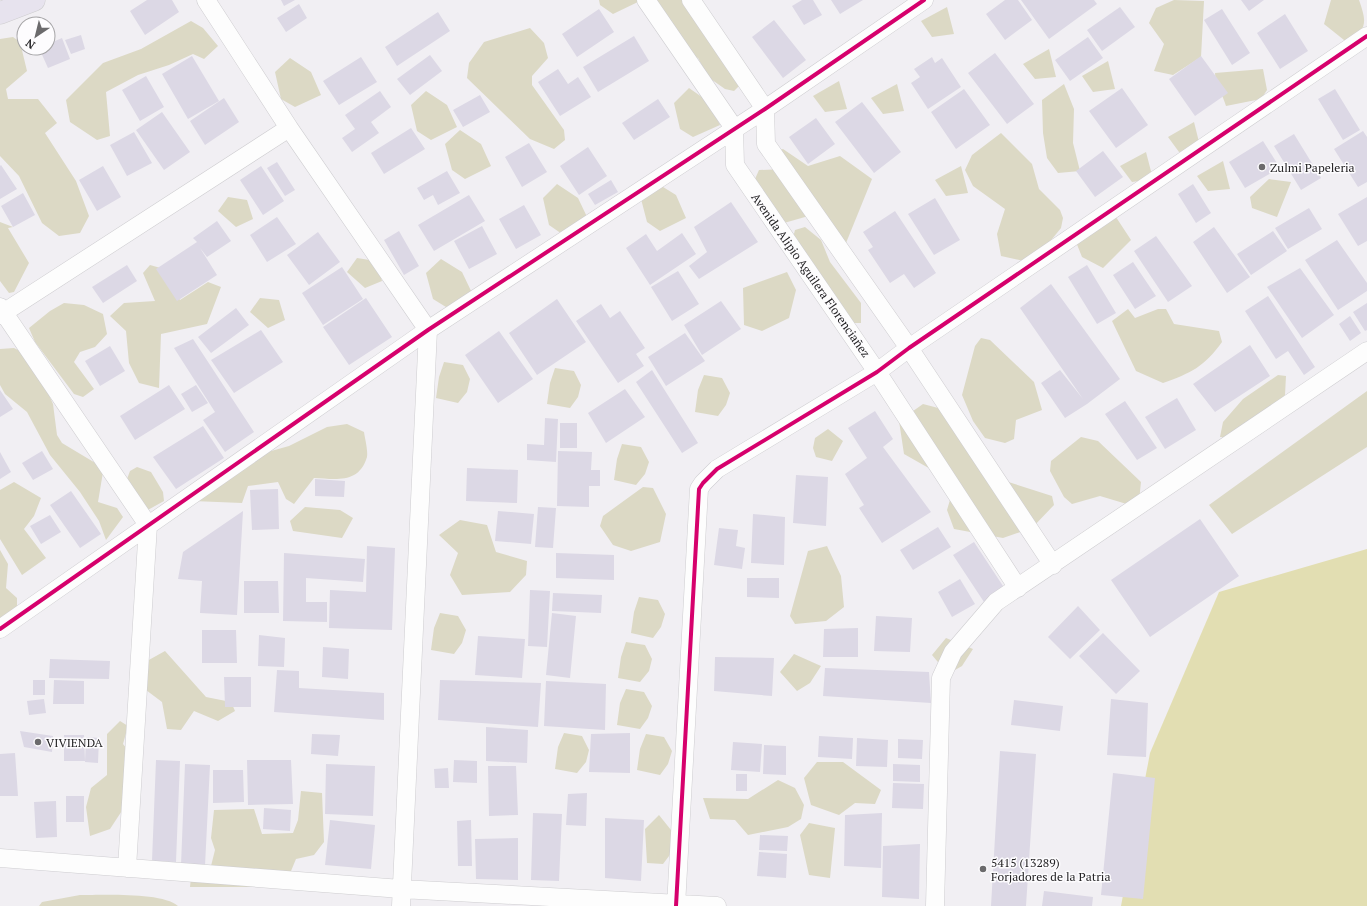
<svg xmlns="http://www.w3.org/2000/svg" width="1367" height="906" font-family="'PT Serif',serif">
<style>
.green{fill:#dcd9c5}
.water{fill:#e2deb2}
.building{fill:#dcd8e5}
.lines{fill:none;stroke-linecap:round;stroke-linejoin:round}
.street-casing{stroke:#cecdd0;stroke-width:19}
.highway-casing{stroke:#cecdcf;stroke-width:23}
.street{stroke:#fdfdfd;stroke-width:18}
.highway{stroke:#e7e3ee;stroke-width:22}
.cycleway-casing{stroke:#fdfcfe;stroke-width:6}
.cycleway{stroke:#d6006c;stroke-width:4}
.poi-dot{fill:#6b6a6c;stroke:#fdfcfe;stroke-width:1.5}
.labels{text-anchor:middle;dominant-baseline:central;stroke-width:3;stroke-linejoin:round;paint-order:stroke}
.poi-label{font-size:12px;fill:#232224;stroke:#fdfcfe;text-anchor:start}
.street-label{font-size:12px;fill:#232224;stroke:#fdfcfe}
</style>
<rect width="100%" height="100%" fill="#f1eff3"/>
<path class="green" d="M599,0H639L640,1L613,14L600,5Z
M654,0H690L741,84L734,91L725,89L708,77L698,58L687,54Z
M1174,0L1204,1L1201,57L1173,75L1154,71L1164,44L1149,23L1156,8Z
M1331,0H1359C1367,23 1367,27 1349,44L1324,24Z
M947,7L954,34L932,37L921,21Z
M191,21L203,28L218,46L204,59L193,54L169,65L138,75L106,92L110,136L97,140L70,122L66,100L103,63L141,49Z
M530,28L544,43L548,58L532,76V85L564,130L565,140L554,149L530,139L467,78L469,63L484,42Z
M13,37L20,42L27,71L6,89L8,99H38L57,123L45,133L76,181L89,216L80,233L59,236L42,223L19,176L0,156V39Z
M1049,49L1056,77L1035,79L1023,64Z
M290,58L311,72L321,95L295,107L281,99L275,72Z
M1108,61L1115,89L1093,92L1082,76Z
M1263,69L1267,90L1261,99L1226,106C1223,95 1215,84 1215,73Z
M839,81L847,109L825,112L813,96Z
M897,84L904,111L883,114L871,98Z
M1064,84L1074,109L1073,143L1080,171L1058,173L1047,158L1043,133L1042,100Z
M689,88L709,102L720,125L693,137L680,129L674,103Z
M426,91L447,105L457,127L431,140L417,131L411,105Z
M1194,122L1201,150L1179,152L1168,137Z
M460,130L481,144L491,166L465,179L452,170L445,144Z
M1001,133L1032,164L1039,189L1060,210L1063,218L1061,228L1035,260L1024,261L1001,256L997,234L1005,209L973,186L965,170L972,155Z
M783,149L808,166L840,156L872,179L846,243L812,215L777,225L751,188L759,170L784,169L774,152Z
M1146,152L1153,179L1132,182L1120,166Z
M1223,161L1230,189L1208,191L1197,176Z
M961,166L968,193L946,196L935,180Z
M1269,179L1291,182L1277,217L1252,208L1250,197Z
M655,182L676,195L686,218L660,231L647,222L640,195Z
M557,184L578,198L589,221L562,234L549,225L543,198Z
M228,197L247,200L253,219L236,227L218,211Z
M1112,211L1131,240L1103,268L1082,257L1076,242Z
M0,222L13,227L8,228L29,263L14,292L9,293L0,281Z
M805,227L821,240L830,262L861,303V323H851L790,249L795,230Z
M357,258L376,261L382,281L365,288L347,272Z
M441,259L462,272L473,295L446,307L433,299L426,273Z
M150,265L164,269L180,300L208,282L221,287L207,324L161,334L159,388L139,383L129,363L126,331L110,316L124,303L155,301L143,273Z
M787,272L796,290L789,318L762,331L744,325L743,288Z
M260,298L279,300L285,320L268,328L250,312Z
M64,303L84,305L103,314L107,334L95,347L80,352L74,362L94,389L83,397L74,394L35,342L29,328L50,311Z
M1128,309L1135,318L1158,309H1166L1174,324L1219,331L1222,342C1204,367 1191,373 1163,383L1136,371L1112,321Z
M981,338L990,340L1034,382L1042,410L1016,420L1014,439L1005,443L985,438L973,421L962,395L975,346Z
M14,348L32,357L53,404L57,435L62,443L97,464L103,472L98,502L117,508L123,517L106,540L99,521L80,492L50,455L27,412L5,394L0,385V349Z
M444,362L463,365L470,379L467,392L458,403L436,398L439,377Z
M555,368L574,371L581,385L578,397L570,408L547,404L550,383Z
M704,375L722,378L730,393L726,405L718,416L695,412L698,390Z
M1278,375L1286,376L1285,395L1272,410L1240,438L1220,437L1223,422L1243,399Z
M1367,391V447L1232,534L1209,505Z
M923,404L942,409L1002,480L1052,496L1054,505L1032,528L1003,538L954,529L947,510L955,483L904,454L899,421Z
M347,424L364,432C365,439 368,450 367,457C359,484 336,479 314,478L294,504L286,499L278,482L248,486L242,503L193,501L257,455L289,446L327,427Z
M828,429L843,441L832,461L816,457L813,448L815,438Z
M1081,437L1098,441L1141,482L1139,501L1130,505L1100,496L1072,504L1064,497L1050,471L1051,461Z
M622,444L641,447L649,462L645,474L636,485L614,480L617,459Z
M137,467L151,472L163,492L164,501L146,511L127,479L130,471Z
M14,482L41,498L34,516L24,529L46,558L22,575L0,539V490Z
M643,487L653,488L666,514L660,542L631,551L613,545L600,526L603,516Z
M305,507L340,510L353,518L342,538L293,531L290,521Z
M460,520L487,525L496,552L527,561L526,575L510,592L462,595L450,575L458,553L439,535Z
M827,546L841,576L844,607L826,621L795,624L790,616L808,551Z
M0,550L8,564L6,588L17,598V617L0,619Z
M639,597L658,600L665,614L661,627L653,638L631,633L634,612Z
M440,613L458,616L466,630L462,643L454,654L431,650L434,628Z
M946,638L973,649L962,666L948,674L932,655Z
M626,642L645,645L652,659L649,671L640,682L618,678L621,657Z
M165,651L206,697L231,702L235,711L218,721L194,711L181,730L167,729L162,702L142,687L147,661Z
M794,654L821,666L810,683L797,691L780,672Z
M626,689L644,692L652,706L648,718L640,729L617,725L620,703Z
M120,721L128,726L123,744L135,759L131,797L110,829L90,836L86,807L91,788L107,775V734Z
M564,733L582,736L589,750L586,762L577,773L555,769L558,747Z
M646,734L664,737L672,751L668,764L660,775L637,770L640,749Z
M817,762H843L881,790L875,804L855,803L839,815L811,805L804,778Z
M778,780L795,788L804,805L801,819L788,827L748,835L735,820L710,819L703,798L748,799Z
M301,791L322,793L324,842L314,855L296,859L286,883L266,887H190L192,867L211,866L215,850L211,838L214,810L254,809L262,834L293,833L298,820Z
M659,815L675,835L672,852L663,864L647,863L645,829Z
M809,823L835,828L830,878L809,875L800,835Z
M80,895C102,895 163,892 178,906H39L42,902Z"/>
<path class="water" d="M1367,549V906H1121L1150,753L1219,592Z"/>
<path class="building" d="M147,0H172L179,12L145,35L130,11Z
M281,0H295L284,6Z
M802,0H813L822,15L804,25L792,6Z
M831,0H863L840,14Z
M1005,0H1018L1032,20L1005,40L986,14Z
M1021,0H1094L1097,4L1049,39Z
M1241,0H1264L1249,11Z
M299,4L307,18L286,32L277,18Z
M1120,7L1135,27L1102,51L1087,30Z
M599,9L614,32L577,57L562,34Z
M1222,9L1250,53L1232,65L1204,20Z
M438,12L450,31L397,66L385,47Z
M1285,14L1308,51L1280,69L1257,33Z
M774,20L806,60L783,78L752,37Z
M81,35L85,49L71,54L65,40Z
M634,36L649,61L598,92L583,67Z
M1088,37L1103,58L1070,81L1055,60Z
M62,38L70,59L48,68L39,48H48V44Z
M995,53L1034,104L1007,124L968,73Z
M430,55L442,71L410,95L397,79Z
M192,56L219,101L188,119L162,74Z
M1201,56L1228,93L1195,116L1169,79Z
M361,57L377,82L339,105L323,81Z
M932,57L935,63L942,58L961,87L928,109L911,83L920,77L914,69Z
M558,69L568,84L578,77L591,97L560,116L538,82Z
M146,76L164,107L140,121L122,90Z
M1122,88L1148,125L1116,148L1089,111Z
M964,89L990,125L956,149L931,112Z
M1335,89L1360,130L1343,140L1318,99Z
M380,91L391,107L371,122L379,133L352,152L342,138L355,129L345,115Z
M480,95L490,112L463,127L453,110Z
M224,98L239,122L205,145L190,121Z
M658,99L670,117L634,140L622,123Z
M862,102L901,152L874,173L835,122Z
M162,112L190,152L164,170L136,130Z
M816,118L835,144L808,164L789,137Z
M411,128L425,149L384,174L371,153Z
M1363,131L1367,137V182L1358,187L1334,149Z
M134,132L152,163L127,176L110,145Z
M1294,134L1321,178L1301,190L1274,146Z
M1263,141L1280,168L1245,188L1229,162Z
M529,143L547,172L522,187L505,157Z
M588,147L607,176L579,195L560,166Z
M1103,151L1123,177L1095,197L1076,171Z
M277,162L295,190L285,196L267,168Z
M1,165L17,189L0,199V166Z
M103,166L121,197L97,211L79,180Z
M261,166L284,201L263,215L240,180Z
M447,171L460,193L438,205L433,195L424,200L417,188Z
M611,180L618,192L595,205L588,194Z
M1193,184L1211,213L1196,223L1178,194Z
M23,193L35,215L13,227L1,206Z
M469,195L485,221L434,251L418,225Z
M1367,197V241L1358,246L1338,214Z
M935,198L960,240L934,255L908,214Z
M731,202L758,242L699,279L689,266L707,252L694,227Z
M524,205L541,235L516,249L499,219Z
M1309,208L1322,229L1288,249L1275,228Z
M895,211L936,273L914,288L904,274L890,283L868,250L873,247L863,232Z
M277,217L296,244L267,262L250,235Z
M217,221L231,241L207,257L200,248L217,275L177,301L156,269L197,242L193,238Z
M482,226L497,254L469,269L454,241Z
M1214,227L1250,277L1227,293L1193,242Z
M399,231L419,266L404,275L384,240Z
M1273,231L1287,251L1251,275L1237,254Z
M318,232L340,262L309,285L287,255Z
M682,233L696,254L650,285L626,248L646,234L657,251Z
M1156,236L1192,286L1168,302L1134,251Z
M1337,240L1367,283V291L1338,310L1305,260Z
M1133,262L1156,296L1135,309L1113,275Z
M127,265L137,281L103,303L92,287Z
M1087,265L1116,313L1097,324L1068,277Z
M342,267L363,299L323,325L302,293Z
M1300,268L1334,315L1302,338L1267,287Z
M678,271L699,304L672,321L651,287Z
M1051,284L1120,379L1087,404L1065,418L1041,383L1060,370L1083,399L1020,308Z
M1268,296L1315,367L1304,375L1288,351L1276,359L1245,311Z
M366,298L392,337L349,365L323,327Z
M557,299L586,342L537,375L509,333Z
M721,301L741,329L702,355L684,325Z
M1367,303V330L1365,331L1353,312Z
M601,304L610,318L620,311L645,348L636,354L644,366L618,383L576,321Z
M236,308L249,325L211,353L198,337Z
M1350,316L1361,333L1350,341L1339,324Z
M261,330L283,362L234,393L211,360Z
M499,331L533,379L498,403L465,355Z
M685,333L705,361L666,386L648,357Z
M193,339L254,432L225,452L203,420L215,412L174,348Z
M1250,345L1270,376L1215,412L1193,384Z
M110,346L125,371L100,386L85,361Z
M652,370L698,443L682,453L636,382Z
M169,385L185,409L135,440L120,416Z
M196,385L208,403L192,412L181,394Z
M625,389L645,417L606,443L588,413Z
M0,390L13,409L0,417Z
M1177,398L1196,430L1165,449L1145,417Z
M1125,401L1157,448L1137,460L1105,414Z
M875,411L893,439L883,447L931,512L882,543L859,508L864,505L845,474L867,458L848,428Z
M545,418L558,419L556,462L527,460V444L544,445Z
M560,423H577V448H560Z
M203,426L224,458L176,489L153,457Z
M42,451L53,469L33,480L22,463Z
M558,451L592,452L591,470H600V486H589V507L557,506Z
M0,452L11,472L0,479Z
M467,468L518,470L517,503L466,501Z
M796,475L828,477L826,526L793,523Z
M315,479L345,481L344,497L315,496Z
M278,489L279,529L252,530L250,490Z
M71,491L101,534L80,548L50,505Z
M538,507L556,508L553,548L535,547Z
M243,511L237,615L200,613L202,581L178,579L183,552Z
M498,511L534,514L531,544L495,541Z
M753,514L785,517L784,565L751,563Z
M50,515L61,532L41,544L30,526Z
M1200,519L1239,576L1150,637L1111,580Z
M938,527L951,547L913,570L900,550Z
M719,528L738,530L736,546L745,548L742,569L714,565Z
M974,542L1005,589L984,602L953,555Z
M367,546L395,548L392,630L329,628L330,590L366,592Z
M284,553L365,559L363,582L306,578V602H327V622L283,621Z
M556,553L614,555V580L556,578Z
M747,578H779V598L747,597Z
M960,579L975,604L952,617L938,592Z
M244,581H278L279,613H244Z
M530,590L550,591L547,647L528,646Z
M553,593L602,595L601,613L552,611Z
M1078,606L1100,630L1070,659L1048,637Z
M552,613L576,616L570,678L546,675Z
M876,616L912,618L910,652L874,651Z
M858,628V657H823L824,629Z
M202,630H236L237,663H202Z
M1103,633L1140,671L1116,694L1079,656Z
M259,635L285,638L284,667L258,666Z
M478,636L525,639L522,678L475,675Z
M323,647L349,649L348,679L322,677Z
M715,657L774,658L772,696L714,691Z
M50,659L110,661L109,679L49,678Z
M825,668L929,672L931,703L823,696Z
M277,670L299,671V688L384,693V720L274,712Z
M224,677H251V707H225Z
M33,680H45V695H33Z
M54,680L84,681V704H53Z
M440,680L541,683L538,727L438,720Z
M546,681L606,684L605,730L544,726Z
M44,699L46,713L29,715L27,701Z
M1111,699L1148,703L1146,757L1107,755Z
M1014,700L1063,706L1060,731L1011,725Z
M486,727L528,730L527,763L486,761Z
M20,731L53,736L52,752L24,747Z
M630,733V773L589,772L591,734Z
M312,734L340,735L338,756L311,754Z
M64,735H84L85,761H64Z
M819,736L853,738L852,759L818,757Z
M86,737L99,738L98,763L85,762Z
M857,738L888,740L887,767L856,766Z
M898,739L923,740L922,759L898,758Z
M733,742L762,744L760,772L731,770Z
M764,745L786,746V775L763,774Z
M1000,751L1036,754L1026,906H991Z
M15,753L18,796H0V754Z
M156,760L180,761L176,862L152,861Z
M247,760H291L293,804L248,805Z
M454,760L477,761V783L453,782Z
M185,764L210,765L205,866L181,865Z
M326,764L375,766L373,816L325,814Z
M893,764L920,765V782L893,781Z
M488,766H516L518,815L489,816Z
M448,768L449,788H435L434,769Z
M213,770H243L244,802L213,803Z
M1113,773L1155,778L1143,899L1101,895Z
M736,774H747V791H736Z
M893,783L924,784L923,809L892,808Z
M587,793L586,826L566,825L568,794Z
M66,796H84V822H66Z
M56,801L57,837L36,838L34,802Z
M264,808L291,810L290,831L263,829Z
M533,813L562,814L559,881L531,880Z
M882,813L881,868L844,866L845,815Z
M605,818L644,820L641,881L605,878Z
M330,820L375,825L371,869L325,865Z
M471,820L472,866H458L457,821Z
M760,835L788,836L787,851L759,850Z
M518,838V880L476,879L475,839Z
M920,844L919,899L882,897L883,846Z
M759,852L787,854L786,878L757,876Z
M1044,891L1093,897L1092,906H1042Z"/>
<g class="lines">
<defs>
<path id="street" d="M206,0L289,128L428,330L401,906
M646,0L734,128L735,165L877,372L1018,588
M691,0L765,109L766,144L909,348L1053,565
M0,307L148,525L127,868
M0,315L289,128
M0,629L428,330L765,109L924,0
M0,858L401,889L717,906
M676,906L699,489L703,483L717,469L877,372L909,348L1367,36
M935,906L941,678L953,652L996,602L1367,351"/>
<path id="highway" d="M0,13L34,0"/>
</defs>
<use href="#street" class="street-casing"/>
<use href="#highway" class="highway-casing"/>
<use href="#street" class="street"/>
<use href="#highway" class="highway"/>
<defs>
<path id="cycleway" d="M0,629L428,330L765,109L924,0
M676,906L699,489L703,483L717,469L877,372L909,348L1367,36"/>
</defs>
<use href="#cycleway" class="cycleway-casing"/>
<use href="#cycleway" class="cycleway"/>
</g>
<g class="poi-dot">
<circle cx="1262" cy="167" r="4"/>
<circle cx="38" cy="742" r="4"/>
<circle cx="983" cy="869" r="4"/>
</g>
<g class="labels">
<g class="poi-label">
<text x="1270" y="167">Zulmi Papeleria</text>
<text x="46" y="742">VIVIENDA</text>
<text x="991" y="862">5415 (13289)<tspan x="991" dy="14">Forjadores de la Patria</tspan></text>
</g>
<g class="street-label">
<text transform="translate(811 275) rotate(55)">Avenida Alipio Aguilera Florenciañez</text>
</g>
</g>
<g transform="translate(36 36) rotate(215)"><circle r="19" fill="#fdfcfe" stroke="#a6a5a7"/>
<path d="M0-3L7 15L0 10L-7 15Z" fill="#6b6a6c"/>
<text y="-6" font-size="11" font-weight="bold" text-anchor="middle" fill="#232224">N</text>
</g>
</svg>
